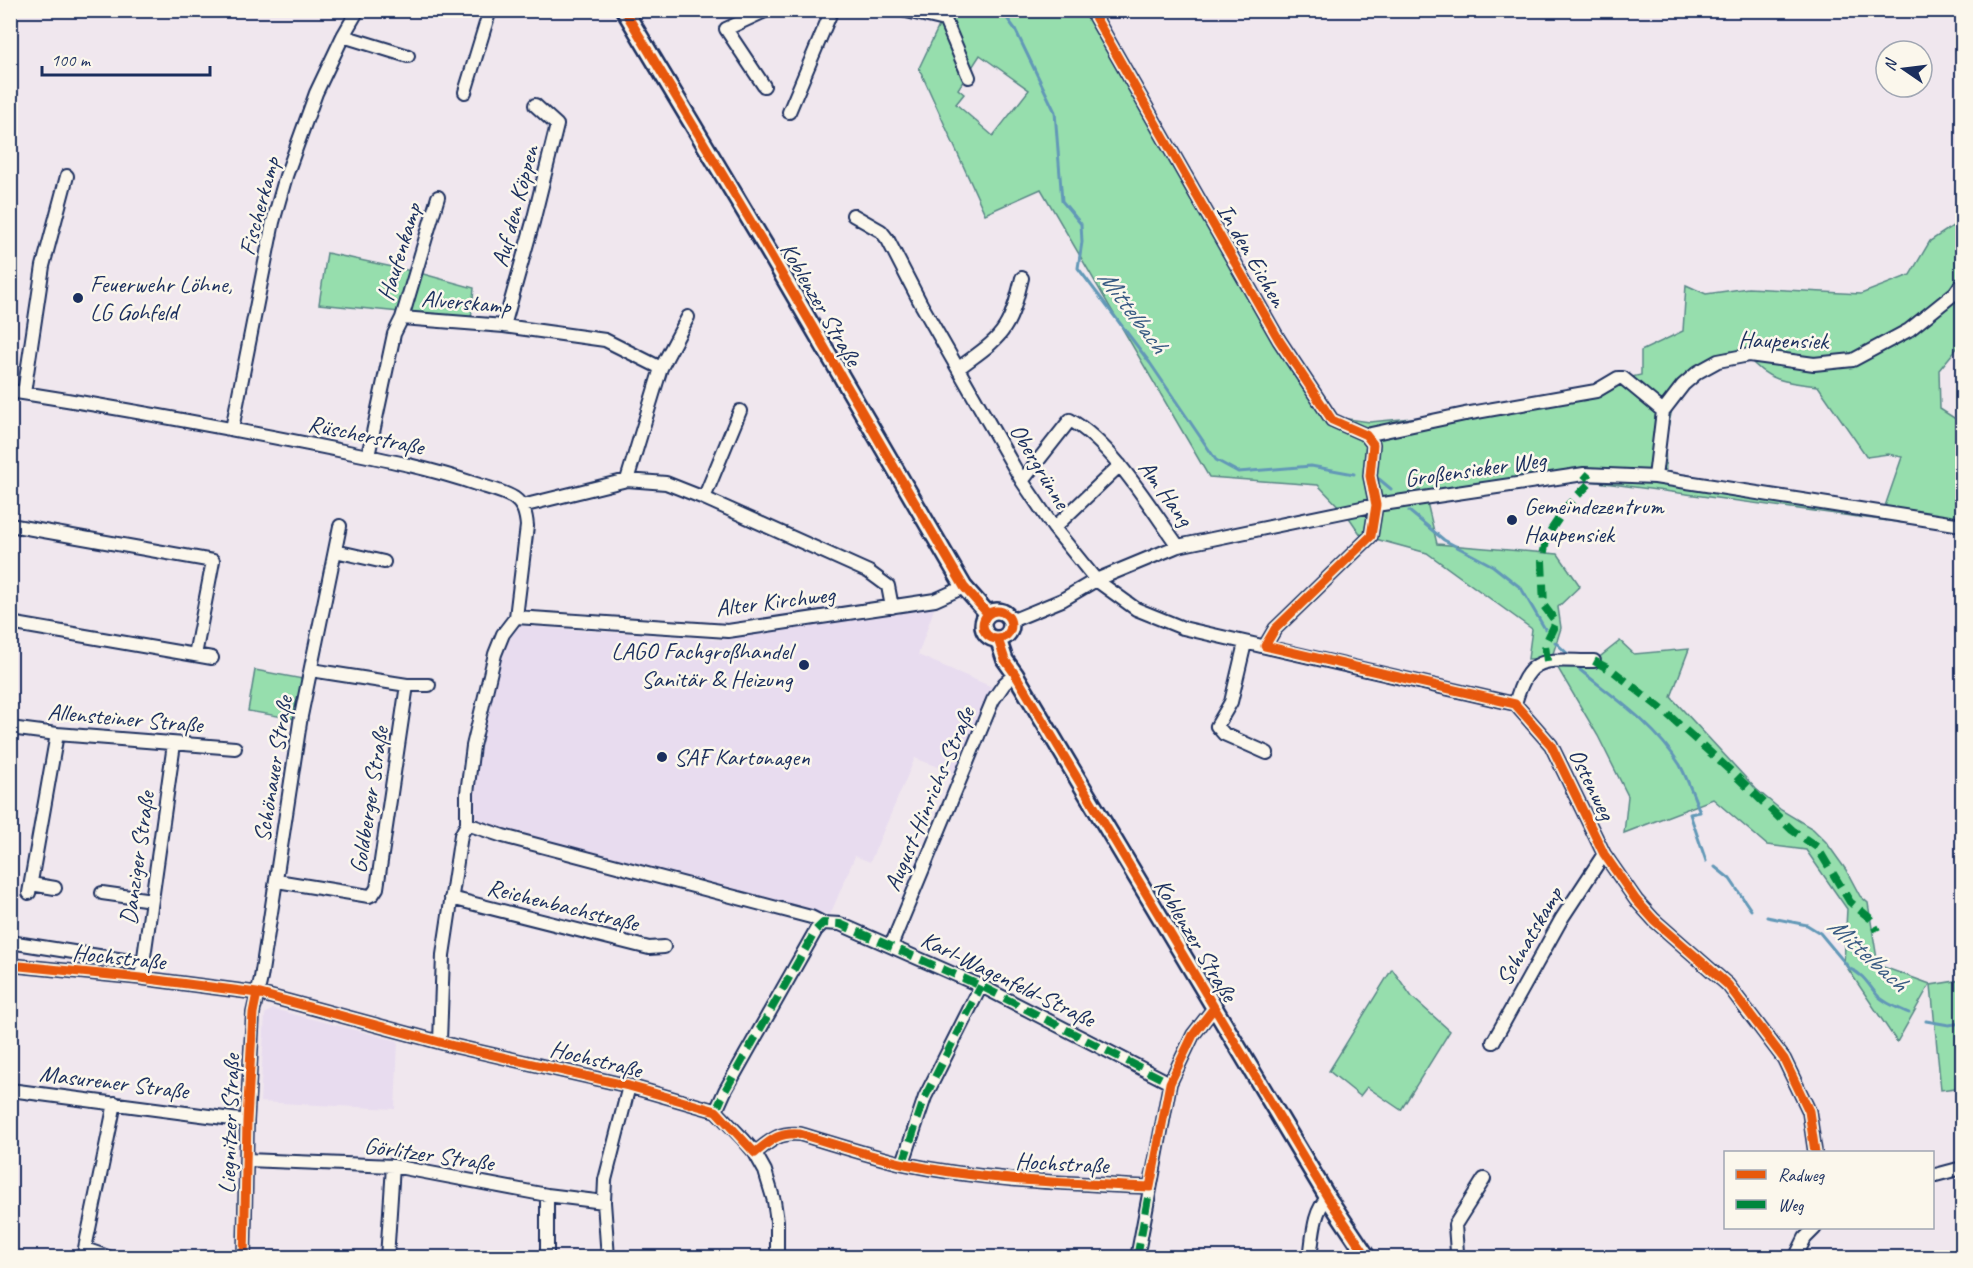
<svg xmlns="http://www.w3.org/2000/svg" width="1973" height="1268" font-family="Caveat,sans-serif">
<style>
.built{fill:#e8dcef}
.green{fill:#96dead;stroke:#588686;stroke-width:1.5;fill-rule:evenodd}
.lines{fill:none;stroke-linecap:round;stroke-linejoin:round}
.stream{stroke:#6298b7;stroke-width:3}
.minor-casing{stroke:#1b2f5e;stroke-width:16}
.tertiary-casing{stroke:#1b2f5e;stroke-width:20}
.minor{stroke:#fbf7ec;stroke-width:12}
.tertiary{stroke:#fbf7ec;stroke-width:15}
.quiet{stroke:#00873e;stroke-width:8;stroke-dasharray:15 8;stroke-linecap:butt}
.cycleway-casing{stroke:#fbf7ec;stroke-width:13}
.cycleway{stroke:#e8590c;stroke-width:9}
.poi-dot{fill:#1b2f5e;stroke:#fbf7ec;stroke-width:2}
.labels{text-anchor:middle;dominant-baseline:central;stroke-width:5;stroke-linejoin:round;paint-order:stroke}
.street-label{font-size:24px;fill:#1b2f5e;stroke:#fbf7ec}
.poi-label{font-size:24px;fill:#1b2f5e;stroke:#fbf7ec;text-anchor:start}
.water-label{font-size:26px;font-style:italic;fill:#395b83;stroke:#fbf7ec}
</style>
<rect width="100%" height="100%" fill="#f0e7ee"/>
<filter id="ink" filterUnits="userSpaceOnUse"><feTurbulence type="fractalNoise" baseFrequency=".0167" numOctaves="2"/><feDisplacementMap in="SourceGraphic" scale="12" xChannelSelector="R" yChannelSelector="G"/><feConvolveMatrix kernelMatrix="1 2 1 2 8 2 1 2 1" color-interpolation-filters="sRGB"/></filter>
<g filter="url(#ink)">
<path class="built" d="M935,606L918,655L992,687L956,774L915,758L870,862L855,856L830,915L486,827L479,823L475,815L470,799L480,738L504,643L510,633L520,626L719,640Z
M273,1009L398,1041L395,1109L260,1102L265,1014Z"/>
<path class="green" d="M945,11H1096L1284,343L1333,417L1370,422L1464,413L1641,375V351L1683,331L1686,285L1706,294L1748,288L1861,294L1910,275L1930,241L1962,220V342L1939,370L1940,409L1962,423V531L1590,481L1584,474L1883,512L1902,457L1888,454L1867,457L1818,386C1790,383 1767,382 1748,357L1706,370L1673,405L1665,441L1666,476L1583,470L1425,494L1437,544L1558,554L1580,586L1558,607L1561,628L1552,657L1597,659L1620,641L1634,654L1689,649L1671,697L1756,789L1781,810L1813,829L1826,842L1846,870L1860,896L1868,903L1878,965L1930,984L1897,1042L1844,963L1847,909L1806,850L1767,845L1713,799L1624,833L1628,796L1598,736L1552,658L1528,659L1532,629L1427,553L1361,535L1348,516L1318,485L1209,477L1041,189L985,214L919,68L946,11ZM980,55L1029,90L993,136L956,104L964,94L958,89Z
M327,253L416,272L474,288L471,319L319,304Z
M255,670L303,679L295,719L248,711Z
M1392,969L1412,997L1450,1031L1401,1110L1367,1087L1360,1096L1329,1071Z
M1962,980V1087L1941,1090L1931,985Z"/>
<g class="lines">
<path class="stream" d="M1001,10L1015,29L1055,112L1062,201L1081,224L1082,242L1078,268L1150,363L1216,460L1238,472L1311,466L1354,474
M1379,479L1391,489
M1409,511L1444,540L1493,566L1521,588L1545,629
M1555,642L1569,655
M1580,670C1616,699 1655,725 1680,765C1688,780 1694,797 1700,812L1690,814L1706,861
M1715,867L1730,879L1751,910
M1767,917L1807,925L1820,933L1850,969C1864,974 1869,986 1878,996C1886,1004 1898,1008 1909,1013
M1926,1021L1949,1025L1962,1023"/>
<defs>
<path id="minor" d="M902,10L945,20L969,77
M1091,10L1279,340L1332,420L1366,435L1373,444L1370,476L1376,505L1371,536L1275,629L1265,646
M343,36L408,56
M764,86L726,29L767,10
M465,92L490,10
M789,112L832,10
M853,215L881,231L888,240L921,304L1022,481L1054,528L1096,580L1136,609L1183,628L1515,704L1551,745L1604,854L1636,900L1654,920L1728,985L1784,1059L1809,1111L1815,1152
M402,318L438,197
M504,326L533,222L557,125L535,105
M959,368C974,356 995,344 1005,327C1014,313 1018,294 1022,278
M10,391C122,408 233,429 343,451C388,460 432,469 476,484C488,488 503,491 514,498C524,505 526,515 527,526L516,617L503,634L495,654L473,746L467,793V824L503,836L811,917L823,923
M24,393L43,266L67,176
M232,429L273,222L286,176L316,93L343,36L358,10
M1366,435L1465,414L1596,391L1618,378H1623L1663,411
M368,456L394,334L402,318L504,326L605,340L661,368
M1655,477L1663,411L1683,385L1698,372L1718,361L1749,355L1814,364L1853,360L1909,330L1955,293L1962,283
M627,480L661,368L688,317
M1022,481L1070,420C1111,442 1150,507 1178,546
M704,498L740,411
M522,506L627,480L666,483L704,498L869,572L888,586L892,607
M10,525L213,561L195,655L10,623
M1054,528L1120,465
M335,551L384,562
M516,617L728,631L935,600L964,587
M1011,621L1062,600L1096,580L1178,546L1376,505L1584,474L1655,477L1962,525
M1245,643L1231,702L1217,726L1224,734L1267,753
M195,655L212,658
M311,670L407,685H429
M1515,704C1529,652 1547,661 1594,661
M10,728L57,734L235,748
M277,881L369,896L373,894L377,888L407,685
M31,884L55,888
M29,893L57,734
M102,893L152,900
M451,898L649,948L664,947
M10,942L143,963
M891,946L993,700L1004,684L1015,674
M10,965L141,978L257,993L454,1046L629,1086L716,1111L743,1139L755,1153L765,1171L774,1201L777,1221V1258
M141,978L174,744
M440,1042L443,955L461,835L467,824
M1493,1042L1562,918L1604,854
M10,1090L247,1121
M716,1111L725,1091L816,930L823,923L840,924L981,986L1170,1083
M755,1153C771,1140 779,1132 800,1134C834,1144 870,1156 905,1164C986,1181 1068,1183 1150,1187
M247,1160L393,1166L547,1195L604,1202
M903,1163L925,1097L981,986
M1932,1176L1962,1168
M85,1249L111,1258
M83,1258L115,1103
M244,1258L247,1121L253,1013L261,978L301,716L340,526
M387,1258L393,1166
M547,1258V1195
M608,1258L604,1202L605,1180L629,1086
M1137,1258L1170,1083L1193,1035L1214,1008
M1310,1258C1313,1239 1313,1210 1328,1198
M1453,1258L1457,1252L1455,1225L1484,1179
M1795,1258L1805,1238L1815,1228"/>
<path id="tertiary" d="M624,10L769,252L964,587L988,614
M983 625a14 14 0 1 1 28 0a14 14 0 1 1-28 0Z
M998,639L1005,660L1015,674L1328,1198L1368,1258"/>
</defs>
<use href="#minor" class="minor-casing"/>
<use href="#tertiary" class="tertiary-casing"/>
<use href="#minor" class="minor"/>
<use href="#tertiary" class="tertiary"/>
<path class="quiet" d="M1547,661L1545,645L1556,622L1544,606L1542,561L1547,536L1567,506L1592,481L1584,474
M1594,661L1613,671L1664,711L1734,774L1792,830L1817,847L1850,902L1871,919L1877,931
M716,1111L725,1091L816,930L823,923L840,924L981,986L1170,1083
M903,1163L925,1097L981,986
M1137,1258L1150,1187"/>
<defs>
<path id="cycleway" d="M624,10L769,252L964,587L988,614
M1091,10L1279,340L1332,420L1366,435L1373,444L1370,476L1376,505L1371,536L1275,629L1265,646L1515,704L1551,745L1604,854L1636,900L1654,920L1728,985L1784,1059L1809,1111L1815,1152
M983 625a14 14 0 1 1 28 0a14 14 0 1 1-28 0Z
M998,639L1005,660L1015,674L1328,1198L1368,1258
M10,965L141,978L257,993L454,1046L629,1086L716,1111L755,1153C771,1140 779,1132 800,1134C834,1144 870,1156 905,1164C986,1181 1068,1183 1150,1187L1170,1083L1193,1035L1214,1008
M244,1258L247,1121L253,1013L257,993"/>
</defs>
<use href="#cycleway" class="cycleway-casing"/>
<use href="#cycleway" class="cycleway"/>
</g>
</g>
<g class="poi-dot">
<circle cx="78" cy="298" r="6"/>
<circle cx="1512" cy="520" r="6"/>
<circle cx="804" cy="665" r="6"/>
<circle cx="662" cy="757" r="6"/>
</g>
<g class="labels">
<g class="street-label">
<text transform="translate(259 206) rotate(-75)">Fischerkamp</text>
<text transform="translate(515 206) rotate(-75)">Auf den Köppen</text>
<text transform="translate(399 252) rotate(-73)">Haufenkamp</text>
<text transform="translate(1252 255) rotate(60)">In den Eichen</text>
<text transform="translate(466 302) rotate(5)">Alverskamp</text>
<text transform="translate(821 304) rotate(60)">Koblenzer Straße</text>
<text transform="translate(1783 340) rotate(1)">Haupensiek</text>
<text transform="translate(366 435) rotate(12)">Rüscherstraße</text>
<text transform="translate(1040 466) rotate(59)">Obergrünne</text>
<text transform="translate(1475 469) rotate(-8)">Großensieker Weg</text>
<text transform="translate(1166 493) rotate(54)">Am Hang</text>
<text transform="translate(775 601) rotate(-7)">Alter Kirchweg</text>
<text transform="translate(125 718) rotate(5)">Allensteiner Straße</text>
<text transform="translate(273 769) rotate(-81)">Schönauer Straße</text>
<text transform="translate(1592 784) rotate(64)">Ostenweg</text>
<text transform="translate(929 799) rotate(-67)">August-Hinrichs-Straße</text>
<text transform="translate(369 800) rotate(-81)">Goldberger Straße</text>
<text transform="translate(137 858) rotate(-82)">Danziger Straße</text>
<text transform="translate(563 905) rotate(14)">Reichenbachstraße</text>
<text transform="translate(1529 936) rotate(-60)">Schnatskamp</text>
<text transform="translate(1196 940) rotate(59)">Koblenzer Straße</text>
<text transform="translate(119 957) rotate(6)">Hochstraße</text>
<text transform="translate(1008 979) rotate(26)">Karl-Wagenfeld-Straße</text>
<text transform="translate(596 1059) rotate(14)">Hochstraße</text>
<text transform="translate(114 1082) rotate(7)">Masurener Straße</text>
<text transform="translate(229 1124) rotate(-88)">Liegnitzer Straße</text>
<text transform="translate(429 1154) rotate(8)">Görlitzer Straße</text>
<text transform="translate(1062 1163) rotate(3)">Hochstraße</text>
</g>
<g class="poi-label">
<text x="90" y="284">Feuerwehr Löhne,<tspan x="90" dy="28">LG Gohfeld</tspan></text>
<text x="1524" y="506">Gemeindezentrum<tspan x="1524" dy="28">Haupensiek</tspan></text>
<text x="792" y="651" text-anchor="end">LAGO Fachgroßhandel<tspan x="792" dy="28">Sanitär &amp; Heizung</tspan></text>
<text x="674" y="757">SAF Kartonagen</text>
</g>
<g class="water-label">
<text transform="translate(1133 311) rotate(53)">Mittelbach</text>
<text transform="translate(1868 954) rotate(42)">Mittelbach</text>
</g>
</g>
<rect width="1973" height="1268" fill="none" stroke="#fbf7ec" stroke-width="36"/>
<rect x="18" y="18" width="1937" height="1232" fill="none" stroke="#1b2f5e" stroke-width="2" filter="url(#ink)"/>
<rect x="1724" y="1151" width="210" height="78" fill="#fbf7ec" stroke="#a1a7b3" stroke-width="1.5"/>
<rect x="1736" y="1170" width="30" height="9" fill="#e8590c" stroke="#a1a7b3" stroke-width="1.5"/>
<text x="1778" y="1181" font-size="18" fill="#1b2f5e">Radweg</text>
<rect x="1736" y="1200" width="30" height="9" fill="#00873e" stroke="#a1a7b3" stroke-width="1.5"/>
<text x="1778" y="1211" font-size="18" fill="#1b2f5e">Weg</text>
<g transform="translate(1904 69) rotate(284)"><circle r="28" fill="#fbf7ec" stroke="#a1a7b3" stroke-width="1.5"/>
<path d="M0-4.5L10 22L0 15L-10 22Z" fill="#1b2f5e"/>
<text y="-9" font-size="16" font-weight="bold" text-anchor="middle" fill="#1b2f5e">N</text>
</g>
<path d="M42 66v9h168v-9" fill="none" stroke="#1b2f5e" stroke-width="3"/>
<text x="51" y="66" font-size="18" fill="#1b2f5e" stroke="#fbf7ec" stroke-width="4.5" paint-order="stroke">100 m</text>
</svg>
